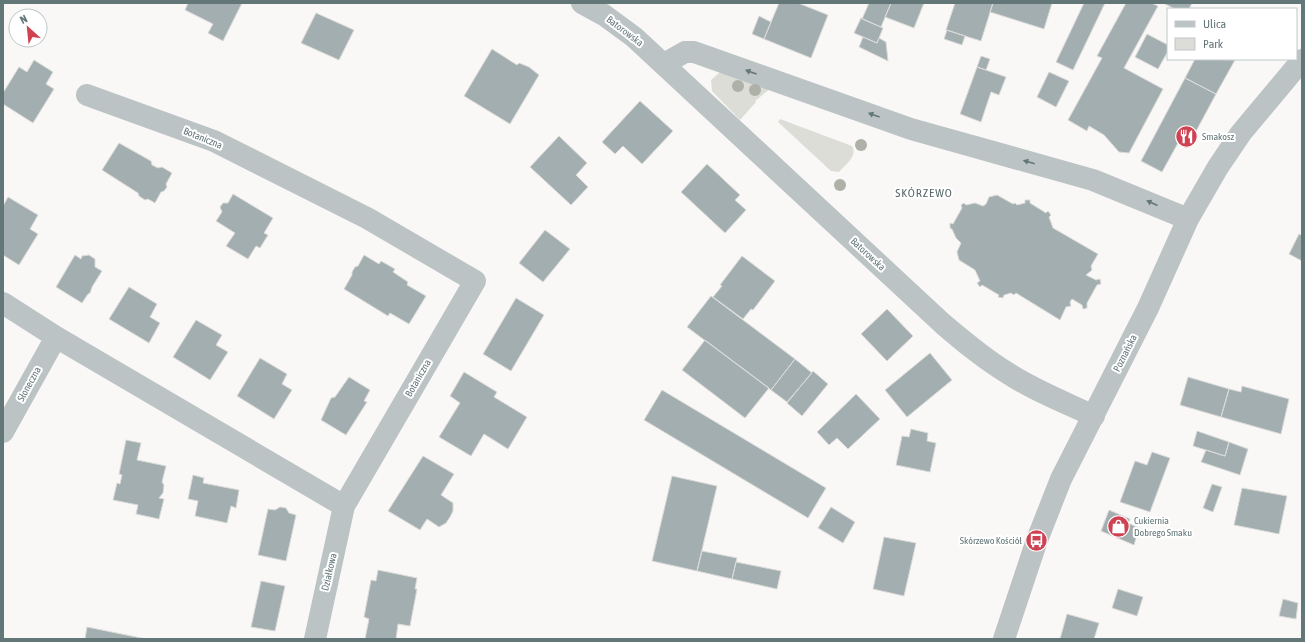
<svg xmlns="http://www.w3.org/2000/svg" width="1305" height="642" font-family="'Asap Condensed',sans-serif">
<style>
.green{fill:#dcddd7}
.building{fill:#a2aeaf;stroke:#dbdad9}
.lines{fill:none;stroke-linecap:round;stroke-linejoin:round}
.minor{stroke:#bcc3c4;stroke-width:22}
.tree{fill:#adb1a7}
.oneway{fill:#637678}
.labels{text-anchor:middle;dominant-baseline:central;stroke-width:4;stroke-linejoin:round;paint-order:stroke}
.street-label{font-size:10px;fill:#637678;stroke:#fff}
.poi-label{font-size:10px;fill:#637678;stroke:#fff;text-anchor:start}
.quarter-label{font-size:12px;letter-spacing:1px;fill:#59686a;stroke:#fff}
</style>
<rect width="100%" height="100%" fill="#f9f8f7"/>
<path class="green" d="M724,71L771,88L755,101L756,102L740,120L712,91L711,80L719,73Z
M780,119L852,146C858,156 846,164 839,172L831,171L778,122Z"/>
<path class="building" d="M188,3H242L223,41L208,33L213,24L185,10Z
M779,3H798L828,15L811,58L764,39Z
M869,3H891L881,27L862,19Z
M891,3H924L914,28L885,17Z
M955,3H993L981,41L946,30Z
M993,3H1052L1044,29L990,12Z
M1084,3H1105L1073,70L1056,62Z
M1126,3H1151L1158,6L1124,68L1163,89L1129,153L1119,152L1104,135L1089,126L1087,131L1068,120L1102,58L1097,56Z
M1163,3H1192L1189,9H1175Z
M316,13L354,30L339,60L301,43Z
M759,16L771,22L764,39L752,34Z
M861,18L883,28L877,43L854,33Z
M947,30L965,36L962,45L944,39Z
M1147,34L1168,45V51L1158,69L1135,57Z
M863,37L877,43L879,38L886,42L888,61L859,47Z
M492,49L517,65L519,63L529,67L539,75L510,124L464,96Z
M981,56L990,59L986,70L977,67Z
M1195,59L1235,60L1216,94L1185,78Z
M34,60L53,72L46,84L54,89L33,123L3,104V93L19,67L27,72Z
M977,67L1006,77L999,95L991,92L981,122L960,114Z
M1049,72L1069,81L1056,107L1037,97Z
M1185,78L1216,94L1187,148L1178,143L1162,172L1141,161Z
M640,101L673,131L642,164L623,146L615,154L602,142Z
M559,136L587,163L576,175L588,187L571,205L530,167Z
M119,143L151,161L152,165L158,168L162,167L172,173L166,184L167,187L164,191L161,192L155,203L148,199L145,200L139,196L138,193L102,170Z
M707,164L740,195L735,200L746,210L725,233L681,192Z
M233,194L273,218L264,233L268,235L260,248L256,246L248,259L226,246L235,233L216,221L222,212L220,207L223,203H228Z
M997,195L1013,204L1015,203L1017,205L1025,203V200H1030V203L1046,213L1048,211L1051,215L1049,217L1053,228L1098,254L1091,266L1092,270L1086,275L1096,280L1100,279L1101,284L1097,285L1087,303V308L1083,309L1082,305L1072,299L1070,302L1071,306L1066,307L1060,320L1016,293L1014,295L1011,293L1004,295L1003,298L998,297L999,295L982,285L980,287L977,283L980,281L975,270L959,260L957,252L961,243L956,238L952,229L950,228V223L953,224L962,208L961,205L964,203L966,205L975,203L983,206L986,204L989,197Z
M8,197L38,215L30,229L38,234L19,265L3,255V206Z
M545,230L570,249L543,282L519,263Z
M1302,233V261L1289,254L1299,234L1301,235Z
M75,255L81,259L82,256L89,255L95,259V267L102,271L92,287L90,293L88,294L82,303L56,287Z
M364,255L379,264L381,261L395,269L393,272L408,282L407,285L426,296L409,324L390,313L388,316L344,289L352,275V272L355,267L358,266Z
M742,256L775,281L753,310L751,309L743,319L713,297L722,286L720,285Z
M129,287L157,304L150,317L160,323L149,343L109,319Z
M711,296L795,359L771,390L687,327Z
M516,298L544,315L511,371L483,354Z
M887,309L913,336L887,361L861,334Z
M196,320L222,335L216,345L228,352L210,380L173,357Z
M705,340L769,388L745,418L682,370Z
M930,353L952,380L907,417L885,390Z
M260,358L287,374L282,384L292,390L274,419L237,396Z
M795,359L812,373L787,402L771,390Z
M813,371L828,384L802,416L787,403Z
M464,372L497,392L494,397L527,417L508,449L484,434L471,456L439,437L460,403L450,396Z
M349,377L370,390L364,401L367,402L346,435L321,420L331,398L335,397Z
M1188,377L1229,389L1221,417L1180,405Z
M1242,386L1289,399L1281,434L1221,417L1229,389L1241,392Z
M662,390L826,488L808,518L644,420Z
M856,394L880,419L848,449L837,438L829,445L817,432Z
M911,429L928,433L927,441L936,443L930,472L896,465L902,436L909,437Z
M1197,431L1229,442L1225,456L1193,446Z
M126,440L141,443L137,460L166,466L162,482L164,485L163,493L159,498L164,499L159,519L136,514L138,505L113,500L117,483L120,484L122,475L119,474Z
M1229,442L1248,449L1240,475L1201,462L1206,450L1225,456Z
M1152,452L1170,458L1150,512L1120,502L1135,461L1147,465Z
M423,456L454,474L441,495L453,503V511L450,517L446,523L439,527L427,519L420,530L388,511Z
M193,475L204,478L203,483L239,490L236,508L231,506L227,523L195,516L198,501L188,499Z
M672,476L717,486L697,571L652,561Z
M1212,484L1222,487L1213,512L1203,508Z
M1242,488L1287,496L1279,534L1234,525Z
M280,507L286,508L289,513L296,515L286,561L258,555L268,509L275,510Z
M831,507L855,522L843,543L818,528Z
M1109,510L1130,519L1128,523L1139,528L1134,545L1101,531Z
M884,537L916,543L904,596L873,589Z
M702,551L737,558L732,579L697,571Z
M736,562L781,571L777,589L732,579Z
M378,570L417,578L415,589H417L410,626L398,624L396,639H365L369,619L364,617L371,580L376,581Z
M261,581L285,586L275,631L251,627Z
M1118,589L1143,597L1137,616L1112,608Z
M1283,599L1298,603L1296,619L1279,616Z
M1067,614L1099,623L1094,639H1060Z
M87,627L146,639H85Z"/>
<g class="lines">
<path class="minor" d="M582,3L604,15L634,37L943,324C963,341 983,358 1006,372C1033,390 1064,402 1094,416
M664,64L685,52H694L911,129L1093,180L1188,219
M87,95L214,141L367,218L475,281L344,506L315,639
M3,303L56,337L344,506
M3,432L56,337
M1004,639L1037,540L1061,479L1148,308L1188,219L1218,167L1241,133L1302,60"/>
</g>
<g class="tree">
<circle cx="738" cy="86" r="6"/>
<circle cx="755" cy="90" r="6"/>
<circle cx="861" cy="145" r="6"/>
<circle cx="840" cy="185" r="6"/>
</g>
<defs><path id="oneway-solid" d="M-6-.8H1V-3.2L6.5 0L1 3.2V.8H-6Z"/></defs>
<g class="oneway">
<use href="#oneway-solid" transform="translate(751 72) rotate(-160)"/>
<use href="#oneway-solid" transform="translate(874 115) rotate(-160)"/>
<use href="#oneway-solid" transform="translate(1029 162) rotate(-164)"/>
<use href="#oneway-solid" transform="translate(1152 203) rotate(-156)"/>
</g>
<defs>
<symbol id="restaurant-disc" viewBox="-11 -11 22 22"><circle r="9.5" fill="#ce4251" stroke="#fff"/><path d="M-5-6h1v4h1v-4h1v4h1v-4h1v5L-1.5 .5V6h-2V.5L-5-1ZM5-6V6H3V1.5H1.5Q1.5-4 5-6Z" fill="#fff"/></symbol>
<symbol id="shop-disc" viewBox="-11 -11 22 22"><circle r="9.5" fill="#ce4251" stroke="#fff"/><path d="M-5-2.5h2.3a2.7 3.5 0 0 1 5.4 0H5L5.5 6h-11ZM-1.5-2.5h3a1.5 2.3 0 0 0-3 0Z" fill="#fff"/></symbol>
<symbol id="bus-disc" viewBox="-11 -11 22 22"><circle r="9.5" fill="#ce4251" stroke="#fff"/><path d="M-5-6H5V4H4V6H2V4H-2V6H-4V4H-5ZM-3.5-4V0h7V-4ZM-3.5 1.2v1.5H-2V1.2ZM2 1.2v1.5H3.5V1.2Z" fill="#fff"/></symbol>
</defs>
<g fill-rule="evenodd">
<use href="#restaurant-disc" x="1174" y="124" width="25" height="25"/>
<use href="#shop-disc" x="1106" y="514" width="25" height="25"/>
<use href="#bus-disc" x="1024" y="528" width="25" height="25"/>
</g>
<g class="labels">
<g class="street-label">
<text transform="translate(625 31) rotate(37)">Batorowska</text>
<text transform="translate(203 138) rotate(22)">Botaniczna</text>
<text transform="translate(868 254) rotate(43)">Batorowska</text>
<text transform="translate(1125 353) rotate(-63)">Poznańska</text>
<text transform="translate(418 378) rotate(-60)">Botaniczna</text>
<text transform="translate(29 384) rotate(-61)">Słoneczna</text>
<text transform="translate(329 572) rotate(-77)">Działkowa</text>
</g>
<g class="poi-label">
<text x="1202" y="136">Smakosz</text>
<text x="1134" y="520">Cukiernia<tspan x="1134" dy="12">Dobrego Smaku</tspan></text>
<text x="1022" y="540" text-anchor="end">Skórzewo Kościół</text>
</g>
<g class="quarter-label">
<text x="924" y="193">SKÓRZEWO</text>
</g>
</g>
<rect width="1305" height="642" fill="none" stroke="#637678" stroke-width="8"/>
<rect x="1167" y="8" width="130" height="52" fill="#ffffff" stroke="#c1c8c9"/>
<rect x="1175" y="21" width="20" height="6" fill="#bcc3c4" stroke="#c1c8c9"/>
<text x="1203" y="28" font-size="12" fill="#637678">Ulica</text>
<rect x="1175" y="38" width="20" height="12" fill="#dcddd7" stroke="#c1c8c9"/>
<text x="1203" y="48" font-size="12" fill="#637678">Park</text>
<g transform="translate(28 28) rotate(333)"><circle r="19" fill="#ffffff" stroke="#c1c8c9"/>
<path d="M0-3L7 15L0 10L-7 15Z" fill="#ce4251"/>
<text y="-6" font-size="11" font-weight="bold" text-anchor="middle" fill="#637678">N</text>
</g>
</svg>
